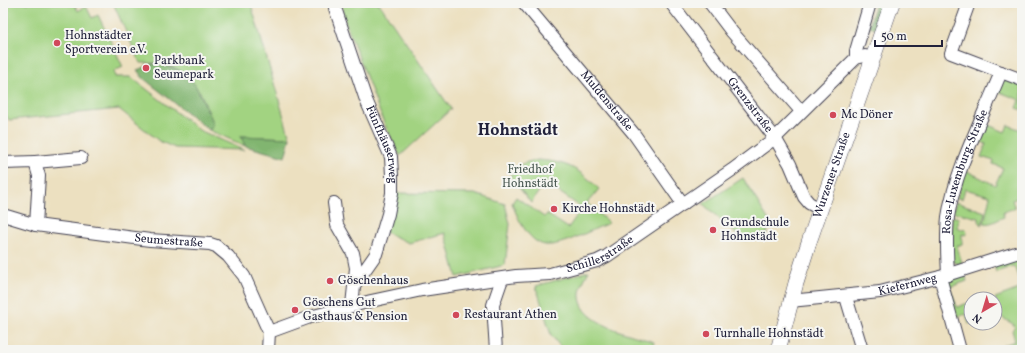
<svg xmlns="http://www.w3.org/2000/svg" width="1025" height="353" font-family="Vollkorn,serif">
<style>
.green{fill:#a2d381;stroke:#627a5e}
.forest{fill:#81b56f;stroke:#526c55}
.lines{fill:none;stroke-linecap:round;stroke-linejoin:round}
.minor-casing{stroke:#403e4f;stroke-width:14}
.major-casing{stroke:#403e4f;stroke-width:16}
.minor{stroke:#fff;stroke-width:12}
.major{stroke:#fff;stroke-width:15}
.poi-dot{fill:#d1495b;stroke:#f6f6f2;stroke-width:1.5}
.labels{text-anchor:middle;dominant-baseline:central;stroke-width:4;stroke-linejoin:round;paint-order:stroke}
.poi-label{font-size:12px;fill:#22223b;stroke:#f6f6f2;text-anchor:start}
.street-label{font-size:12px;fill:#22223b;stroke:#f6f6f2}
.park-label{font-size:12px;fill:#485750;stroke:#f6f6f2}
.district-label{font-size:16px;font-weight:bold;fill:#22223b;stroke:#f6f6f2}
</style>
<rect width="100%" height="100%" fill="#f6f6f2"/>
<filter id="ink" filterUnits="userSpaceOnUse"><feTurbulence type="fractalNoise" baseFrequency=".025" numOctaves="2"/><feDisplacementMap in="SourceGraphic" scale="8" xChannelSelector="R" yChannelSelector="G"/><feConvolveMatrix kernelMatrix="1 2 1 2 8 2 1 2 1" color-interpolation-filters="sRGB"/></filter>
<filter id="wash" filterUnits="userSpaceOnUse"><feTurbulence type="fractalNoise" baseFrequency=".012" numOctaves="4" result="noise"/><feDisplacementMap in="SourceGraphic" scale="16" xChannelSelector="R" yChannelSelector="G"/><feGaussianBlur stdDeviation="0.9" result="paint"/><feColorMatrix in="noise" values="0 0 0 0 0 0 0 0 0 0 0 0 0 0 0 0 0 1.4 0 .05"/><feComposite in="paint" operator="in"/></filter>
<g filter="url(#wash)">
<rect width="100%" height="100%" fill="#ece0c0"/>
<path class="green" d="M3,3H74L78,11L86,6L92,18L98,15L123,67L114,71L115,77H131L199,130L244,150L175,148L159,141L119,109L9,120L3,111Z
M113,3L251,4L290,138L241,136L245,146L209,130L213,127V122L200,92L185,73L165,63H140Z
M342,3H379L451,109L400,156L384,123L343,16Z
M1008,79L1022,84V110L1017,108L1020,100L997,91L1001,82Z
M986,124L1005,132L1008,125L1021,130L1022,128V199L1021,197L1012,200L1015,208L1003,212L1004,217C998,219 992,225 984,223L990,196L965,189L962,199L957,198L965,170L995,185L1003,168L993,164L994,161L981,157L986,144L977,140L983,126Z
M538,160C567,162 578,168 599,189L587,203L609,223C593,229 561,247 545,245C528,242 517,217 512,203L516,197L544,217L547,214L568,228L582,208L545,182L531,203L510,176C516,164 525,162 538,160Z
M743,178L771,224L764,239L743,240L703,204Z
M395,193L475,194L505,204L510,224L505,265L457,277L445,233L409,243L385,232Z
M956,202L985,212L982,225L979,221V218L953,212Z
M952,216L959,218L957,228L967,230L966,235L962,234V244L957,246L962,263L958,264L951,260Z
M1018,258L1022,269V288L1014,266L996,272L994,265Z
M589,271C585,278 579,288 580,297C582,325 632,334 654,342L652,350H563L551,335L536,286Z
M965,275L967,281L950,287L957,307L971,302V323L969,324L966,314L954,318L947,285V280Z
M1022,288V350H1006L1004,345L1015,341L1012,330L1015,327L1013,324L1001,317L995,298Z"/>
<path class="forest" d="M876,3H886L876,29L869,26Z
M152,64C196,67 196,89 213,122V127L209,130L143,78L137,70Z
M241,136L290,138L285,157L245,146Z"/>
</g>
<g filter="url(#ink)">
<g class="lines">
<defs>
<g id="minor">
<path id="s1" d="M336,3L335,8L366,100L391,157L392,175V193L388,214L376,254L355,284"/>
<path id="s2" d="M524,3L634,134L683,204"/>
<path id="s3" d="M671,3L775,138L790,164L804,197L809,203L820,209"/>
<path d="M710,3L732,32L801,111"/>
<path d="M969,3L951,53L1022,80"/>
<path d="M856,58V51L870,3"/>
<path d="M35,162L81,158"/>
<path d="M3,163L35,162L39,176L36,225"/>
<path d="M334,203L337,225L353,253L356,268L352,305"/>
<path id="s4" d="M3,215L36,225L150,240L210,244L216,246L228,256L244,276L269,332L268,350"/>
<path id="s5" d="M948,275C947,256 946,236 948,217C955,170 983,117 1001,72"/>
<path d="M940,277L960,350"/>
<path d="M846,297L862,350"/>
<path id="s6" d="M790,301L880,292L940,277L1022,251"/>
<path id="s7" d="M269,332L310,317L371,301L422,290L516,276L550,274L597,261L607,256L732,170L775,138L856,58L865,56L873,58"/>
<path d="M496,350L493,305L502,279"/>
</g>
<g id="major">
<path id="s8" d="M778,350L796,283L809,242L892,3"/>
</g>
</defs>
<use href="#minor" class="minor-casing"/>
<use href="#major" class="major-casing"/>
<use href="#minor" class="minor"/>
<use href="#major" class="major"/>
</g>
</g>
<g class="poi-dot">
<circle cx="57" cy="43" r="4"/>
<circle cx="146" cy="68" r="4"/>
<circle cx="833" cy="115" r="4"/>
<circle cx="554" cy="209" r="4"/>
<circle cx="713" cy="230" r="4"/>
<circle cx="330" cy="281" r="4"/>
<circle cx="295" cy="310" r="4"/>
<circle cx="456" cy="315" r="4"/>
<circle cx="706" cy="334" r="4"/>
</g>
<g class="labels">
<g class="poi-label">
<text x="65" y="36">Hohnstädter<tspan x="65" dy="14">Sportverein e.V.</tspan></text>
<text x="154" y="61">Parkbank<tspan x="154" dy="14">Seumepark</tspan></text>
<text x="841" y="115">Mc Döner</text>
<text x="562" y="209">Kirche Hohnstädt</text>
<text x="721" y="223">Grundschule<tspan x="721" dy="14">Hohnstädt</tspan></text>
<text x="338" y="281">Göschenhaus</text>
<text x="303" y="303">Göschens Gut<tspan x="303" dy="14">Gasthaus &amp; Pension</tspan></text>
<text x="464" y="315">Restaurant Athen</text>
<text x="714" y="334">Turnhalle Hohnstädt</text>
</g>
<g class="street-label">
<text stroke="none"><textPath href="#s2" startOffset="128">Muldenstraße</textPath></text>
<text stroke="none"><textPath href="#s3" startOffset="129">Grenzstraße</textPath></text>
<text stroke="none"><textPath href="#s1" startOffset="150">Fünfhäuserweg</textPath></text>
<text stroke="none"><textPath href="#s5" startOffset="106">Rosa-Luxemburg-Straße</textPath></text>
<text stroke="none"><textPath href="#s8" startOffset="183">Wurzener Straße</textPath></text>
<text stroke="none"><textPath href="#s4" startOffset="168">Seumestraße</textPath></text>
<text stroke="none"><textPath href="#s7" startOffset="342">Schillerstraße</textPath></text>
<text stroke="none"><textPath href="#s6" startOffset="119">Kiefernweg</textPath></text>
</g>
<g class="park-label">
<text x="530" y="170">Friedhof<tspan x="530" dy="14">Hohnstädt</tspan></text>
</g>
<g class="district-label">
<text x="518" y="131">Hohnstädt</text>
</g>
</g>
<rect width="1025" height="353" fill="none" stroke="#f6f6f2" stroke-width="16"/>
<g transform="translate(983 311) rotate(218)"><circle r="19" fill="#f6f6f2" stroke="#a1a1a9"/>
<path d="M0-3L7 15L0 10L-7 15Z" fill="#d1495b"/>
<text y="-6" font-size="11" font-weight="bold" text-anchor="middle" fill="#22223b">N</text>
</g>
<path d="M875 40v6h67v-6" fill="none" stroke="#22223b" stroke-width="2"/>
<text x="881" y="40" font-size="12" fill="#22223b" stroke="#f6f6f2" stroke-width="3" paint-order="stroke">50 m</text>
</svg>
